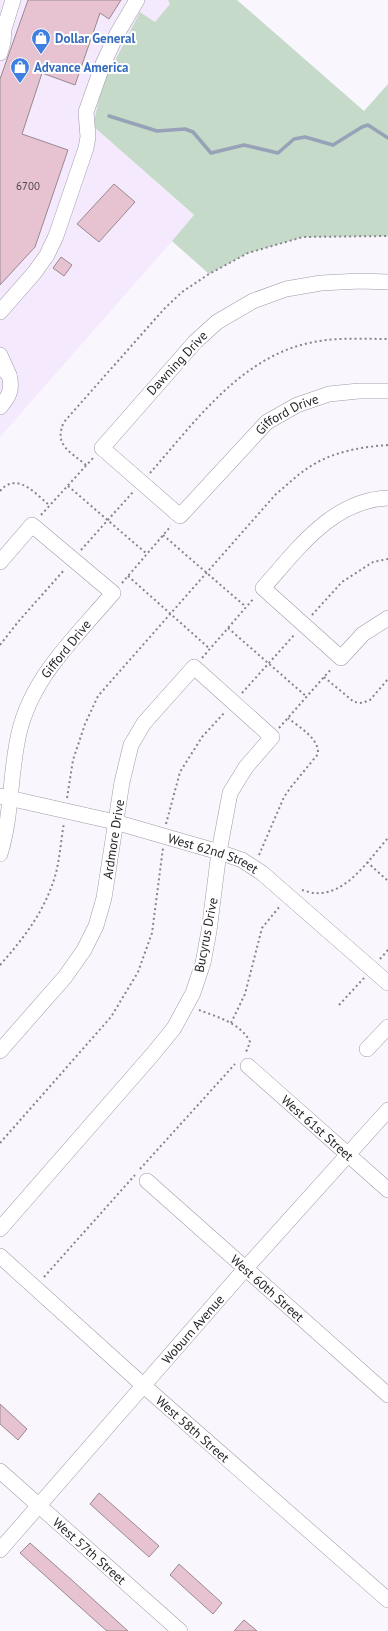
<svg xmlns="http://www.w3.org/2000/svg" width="388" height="1631" font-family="'PT Sans',sans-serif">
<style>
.built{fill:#f5e9fe}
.green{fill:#c5dac8}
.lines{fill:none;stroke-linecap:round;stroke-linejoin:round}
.stream{stroke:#97a2b9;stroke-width:3.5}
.building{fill:#e7c3d1;stroke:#98898f}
.minor-casing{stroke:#a099a6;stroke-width:16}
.path{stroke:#87848a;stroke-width:2;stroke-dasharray:2 3;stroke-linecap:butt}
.minor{stroke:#fff;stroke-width:15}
.labels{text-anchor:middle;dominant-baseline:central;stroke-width:4;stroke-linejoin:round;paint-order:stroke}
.number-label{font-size:11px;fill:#52474e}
.shop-label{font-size:13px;font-weight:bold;fill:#366cbe;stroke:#fff;text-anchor:start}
.street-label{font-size:13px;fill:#201e23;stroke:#fff}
</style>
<rect width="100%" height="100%" fill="#faf6fe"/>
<path class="built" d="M0,0H168L170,4L155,22L140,12L93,126L194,216L0,437Z"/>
<path class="green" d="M168,0H237L364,111L388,84V236L303,237L248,253L209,274L172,241L194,215L93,126L102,86L140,12L155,22L170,4Z"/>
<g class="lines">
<path class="stream" d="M109,116L157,131L185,129L193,132L211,153L244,145L278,153L294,139L305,137L333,145L362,127L368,125L388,138"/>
</g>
<path class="building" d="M28,0H121L109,19L100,13L75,85L42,73L22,134L68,150L35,247L0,285V79Z
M114,184L135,202L99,242L77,224Z
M61,257L72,265L64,276L53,268Z
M0,1404L27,1429L18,1440L0,1424Z
M99,1493L159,1546L149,1557L90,1504Z
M30,1543L74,1582L128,1631H107L100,1625L20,1553Z
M179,1564L222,1603L213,1614L170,1575Z
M244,1620L257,1631H234Z"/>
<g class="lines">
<defs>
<g id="minor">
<path d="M0,53L3,42L4,29L13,0"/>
<path id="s1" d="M388,282L360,281L321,283L286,289L253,301L217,322L195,342L102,448L180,516L267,422L297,405L329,394L359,391H388"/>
<path d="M0,312L35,272L47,255L56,236L86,148L88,137L86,112L103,64L117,34L137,0"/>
<path d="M0,355L9,375L0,366"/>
<path d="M0,407C9,397 13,389 9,375"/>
<path d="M388,498C332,500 297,550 263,588L341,658L363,634L388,618"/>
<path d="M0,562L32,525L113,593C74,639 27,681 17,743C10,780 11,819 0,854"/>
<path id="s2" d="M0,796L115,822L219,852L242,860L262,873L388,983"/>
<path d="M367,1049L388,1027"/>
<path id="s3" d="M0,1051L65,977L84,950L96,926L104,898L122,782L131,745L144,723L194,667L272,737L246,767L230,793L219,852L209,931L203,963L193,993L174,1028L152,1055L0,1229"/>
<path id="s4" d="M248,1066L388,1190"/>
<path id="s5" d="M147,1181L388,1395"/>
<path id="s6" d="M0,1256L144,1386L388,1600"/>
<path id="s7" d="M0,1471L180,1631"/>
<path id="s8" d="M0,1550L245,1269L388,1110"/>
</g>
</defs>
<use href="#minor" class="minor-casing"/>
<path class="path" d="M86,465C71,452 53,445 64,422L164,309L182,292L209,274L248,253L303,237L388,236
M150,473C194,423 240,358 309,343C335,337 362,339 388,339
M68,486L147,554
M0,491C17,471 36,494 50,506
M41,515L93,458
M163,535L246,607
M81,550L133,492
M128,576L210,649
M122,583L171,526
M312,615L342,582L373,562L388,559
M228,628L307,697
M0,645L18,622L65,569
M202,658L254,598
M324,677L354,702L362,703L370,700L388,679
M242,693L295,634
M279,728L332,668
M67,798L73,760L85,724L98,696L276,494C287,485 297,475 308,468C331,452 360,447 388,445
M166,824L180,772L202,737L225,712
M259,855L284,797L291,787L318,754C319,738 300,728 288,718
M367,862L388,881
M302,890C306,891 311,893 315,893C346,896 370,858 388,838
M380,959L388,950
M0,965C25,937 46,909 56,873C60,857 61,839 64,823
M339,1005L364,978
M199,1010C217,1017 241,1023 250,1042L247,1050L244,1053
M231,1023L245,994L262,928L280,906
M0,1143L111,1017L138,972L152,933L163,848
M140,1169L235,1064
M44,1277L135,1175"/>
<use href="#minor" class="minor"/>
</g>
<defs>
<symbol id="shop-pin" viewBox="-11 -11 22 30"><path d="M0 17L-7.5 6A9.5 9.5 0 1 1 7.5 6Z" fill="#3f7fe0" stroke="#fff"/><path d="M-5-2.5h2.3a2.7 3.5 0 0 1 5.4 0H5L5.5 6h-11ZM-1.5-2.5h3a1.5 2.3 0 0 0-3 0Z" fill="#fff"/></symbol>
</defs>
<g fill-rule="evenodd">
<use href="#shop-pin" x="30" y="27" width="22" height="30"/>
<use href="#shop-pin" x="9" y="56" width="22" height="30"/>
</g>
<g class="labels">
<g class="number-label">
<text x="28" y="186">6700</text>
</g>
<g class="shop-label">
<text x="55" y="38">Dollar General</text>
<text x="34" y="67">Advance America</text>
</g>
<g class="street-label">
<text transform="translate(177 363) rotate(-47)">Dawning Drive</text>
<text stroke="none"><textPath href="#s1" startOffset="603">Gifford Drive</textPath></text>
<text transform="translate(66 649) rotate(-51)">Gifford Drive</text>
<text stroke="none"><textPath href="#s3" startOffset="247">Ardmore Drive</textPath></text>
<text stroke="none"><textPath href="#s2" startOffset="221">West 62nd Street</textPath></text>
<text transform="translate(206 935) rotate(-79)">Bucyrus Drive</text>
<text stroke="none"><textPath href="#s4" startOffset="93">West 61st Street</textPath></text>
<text stroke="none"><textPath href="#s5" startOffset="161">West 60th Street</textPath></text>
<text stroke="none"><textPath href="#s8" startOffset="293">Woburn Avenue</textPath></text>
<text stroke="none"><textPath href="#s6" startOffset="259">West 58th Street</textPath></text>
<text stroke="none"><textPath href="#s7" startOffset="120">West 57th Street</textPath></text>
</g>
</g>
</svg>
